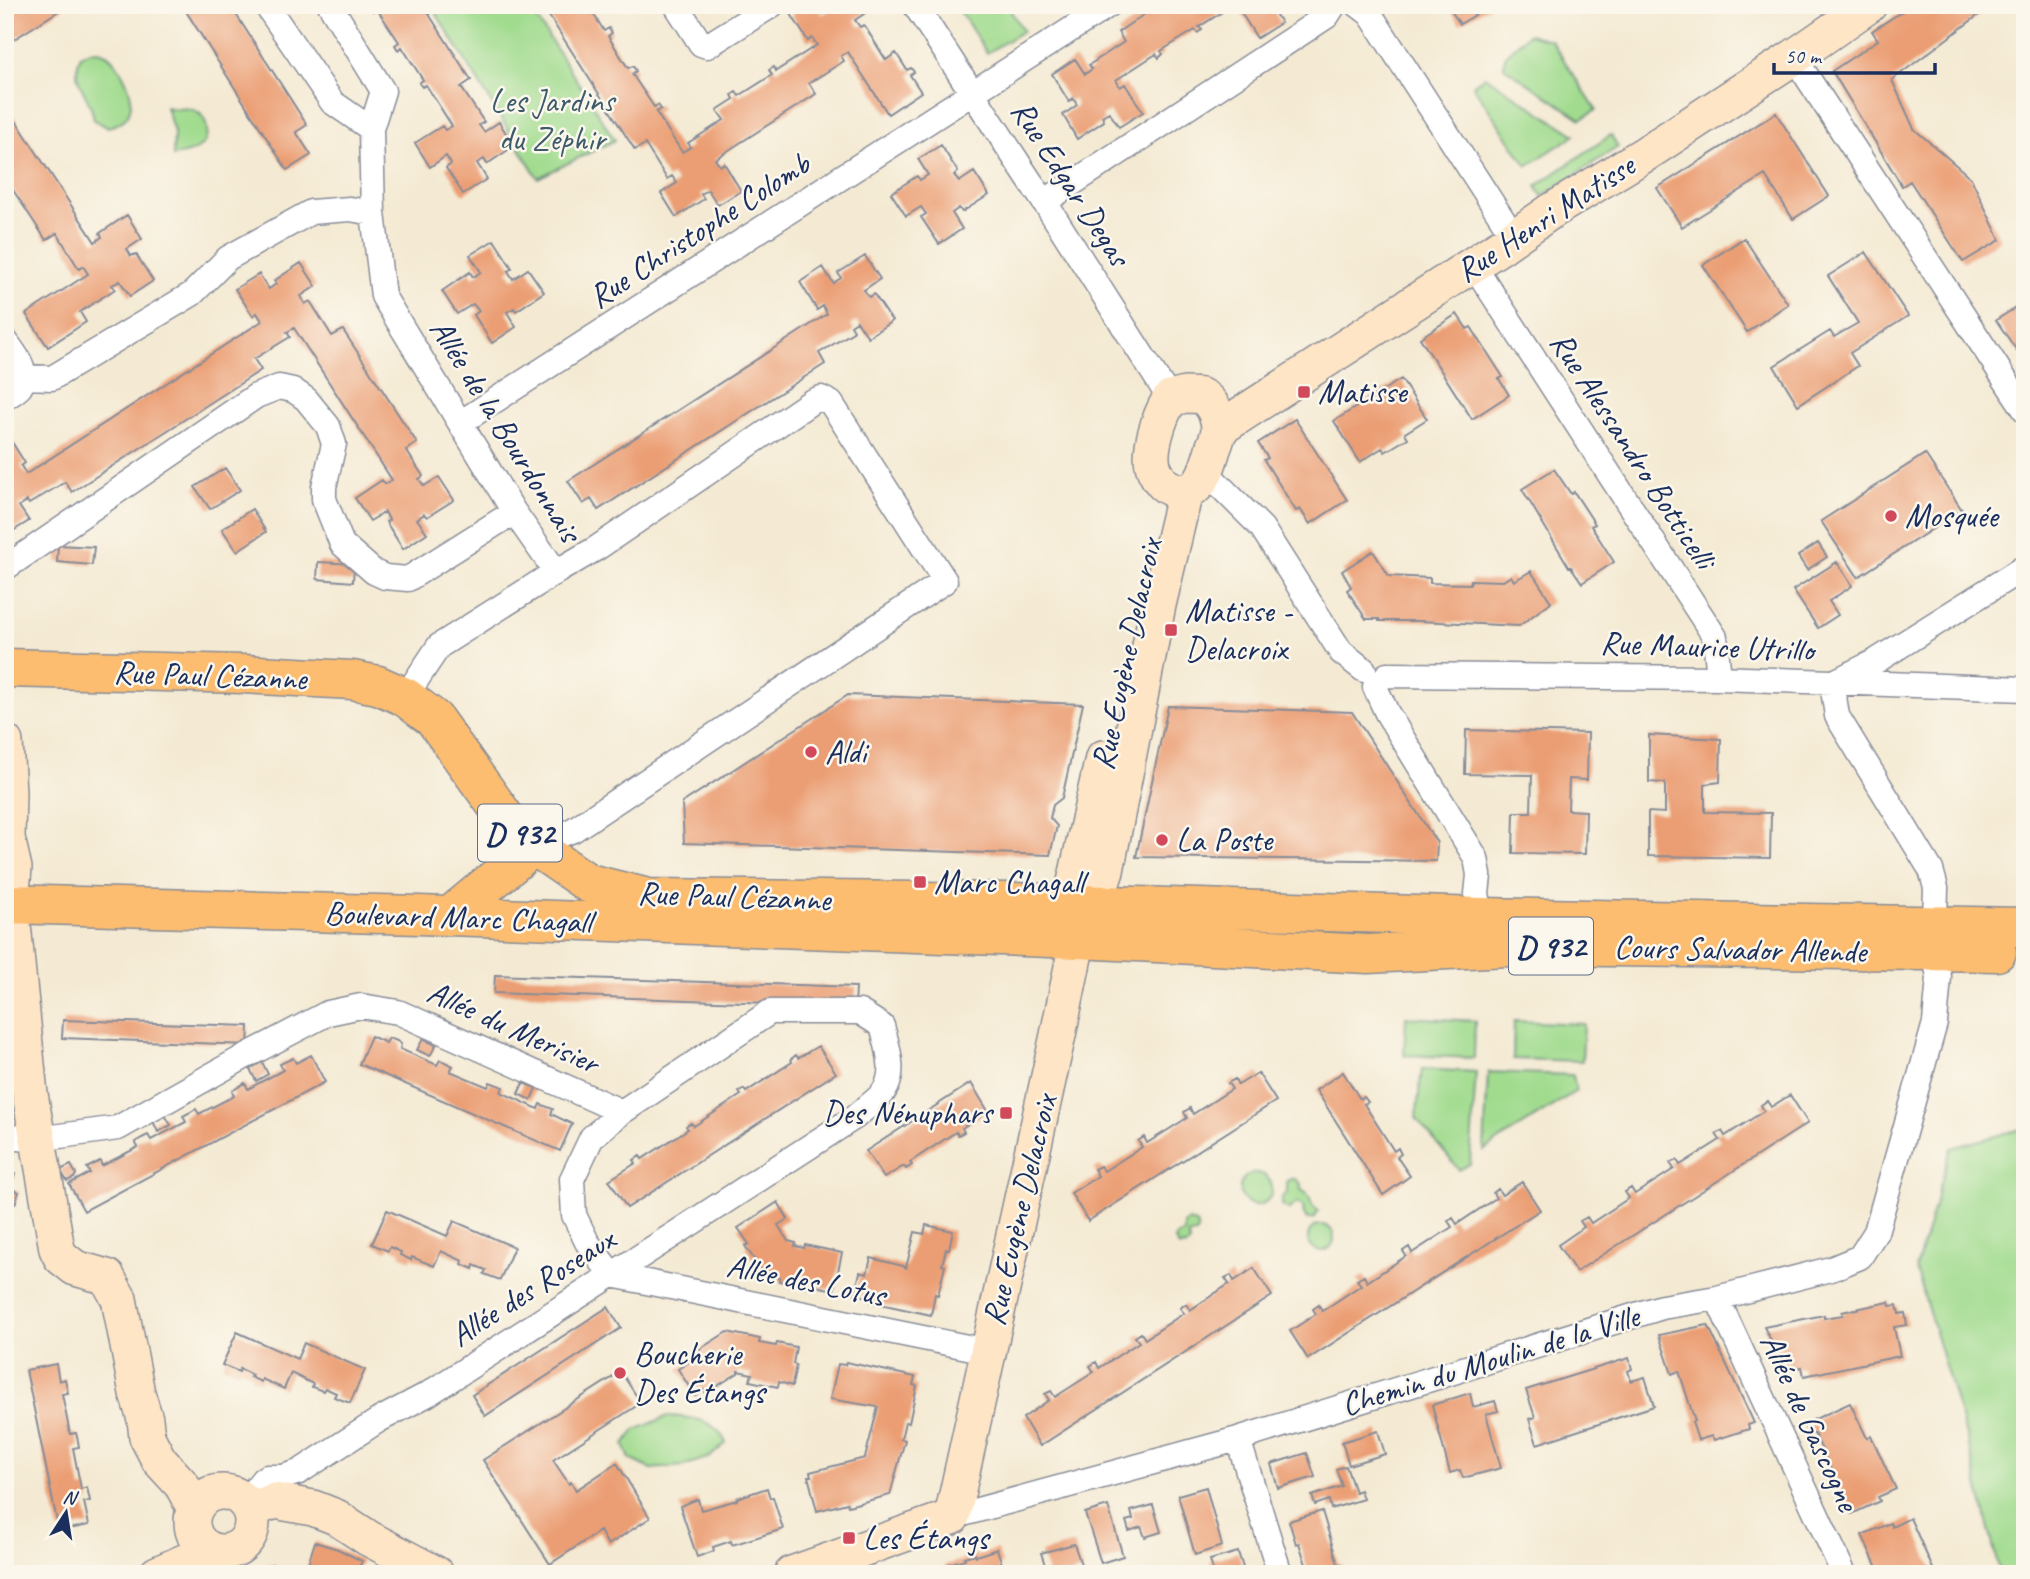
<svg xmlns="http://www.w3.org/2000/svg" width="2030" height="1579" font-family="Caveat,sans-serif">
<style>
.green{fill:#a0db8e;stroke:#5e8576;stroke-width:2}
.building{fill:#eb9e73}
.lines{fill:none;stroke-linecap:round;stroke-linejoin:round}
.street-casing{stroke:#888c98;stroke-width:27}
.secondary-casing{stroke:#888c98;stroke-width:38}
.primary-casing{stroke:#888c98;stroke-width:41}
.street{stroke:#fff;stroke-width:24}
.secondary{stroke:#fee5c5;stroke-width:35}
.primary{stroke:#fcbd6f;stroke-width:38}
.poi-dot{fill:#d1495b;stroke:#fbf7ec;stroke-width:2.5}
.labels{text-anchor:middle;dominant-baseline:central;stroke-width:5;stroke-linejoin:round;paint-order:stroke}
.shield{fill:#fbf7ec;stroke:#5e6b89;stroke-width:2}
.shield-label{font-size:32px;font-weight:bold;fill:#1b2f5e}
.park-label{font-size:33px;fill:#3c5a6a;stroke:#fbf7ec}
.street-label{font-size:33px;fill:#1b2f5e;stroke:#fbf7ec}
.poi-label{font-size:33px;fill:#1b2f5e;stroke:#fbf7ec;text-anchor:start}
</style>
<rect width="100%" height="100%" fill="#fbf7ec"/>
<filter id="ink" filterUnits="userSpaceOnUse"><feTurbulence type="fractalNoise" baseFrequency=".0143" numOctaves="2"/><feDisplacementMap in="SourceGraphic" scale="14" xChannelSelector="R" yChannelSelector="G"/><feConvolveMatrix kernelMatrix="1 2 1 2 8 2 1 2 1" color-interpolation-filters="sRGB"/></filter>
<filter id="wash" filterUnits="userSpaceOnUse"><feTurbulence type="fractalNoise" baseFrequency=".00686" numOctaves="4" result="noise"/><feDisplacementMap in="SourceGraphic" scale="28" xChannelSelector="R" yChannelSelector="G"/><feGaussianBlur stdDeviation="1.57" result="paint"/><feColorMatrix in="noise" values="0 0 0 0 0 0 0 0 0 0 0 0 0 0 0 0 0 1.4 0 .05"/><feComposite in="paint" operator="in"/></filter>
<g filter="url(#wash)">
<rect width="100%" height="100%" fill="#f4ead3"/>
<path class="green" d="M431,5H528L615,140L538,178Z
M956,5H1007L1023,31L987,53Z
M1528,34L1551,40L1596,110L1581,119L1504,67L1505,56Z
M91,51C95,51 99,51 102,52C111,55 117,64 121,71C134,94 139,121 107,127L94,120C91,93 68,83 81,55Z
M1485,76L1575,135L1527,166L1473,86Z
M166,107C177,112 184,106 193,110C208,115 212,137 200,147C193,153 181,155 173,156L174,132Z
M1611,135L1618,147L1542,196L1536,186Z
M1406,1017L1475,1021L1474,1058L1404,1055Z
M1514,1021L1584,1024L1582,1061L1513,1059Z
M1422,1069L1476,1072L1470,1164L1459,1170L1416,1118Z
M1488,1072L1573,1075L1576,1091L1484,1150Z
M2025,1128V1574H2000L1967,1439L1916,1269L1951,1148Z
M1240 1189a16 16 0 1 1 32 0a16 16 0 1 1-32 0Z
M1295,1178L1301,1184V1190C1310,1194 1309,1197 1312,1205L1318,1211L1315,1218L1307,1219L1303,1212L1304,1207L1297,1203L1289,1209L1282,1205V1197L1287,1193V1181Z
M1188,1221L1196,1223L1198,1230L1196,1234L1188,1235L1190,1243L1187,1246L1179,1247L1175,1240L1176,1236L1184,1233V1224Z
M1308 1238a13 13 0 1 1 26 0a13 13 0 1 1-26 0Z
M668,1416C691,1417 716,1419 726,1443L710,1457L683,1466L651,1469L630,1459L624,1445L635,1430Z"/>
<g id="blocks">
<path class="building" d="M5,5H68L5,45Z
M182,5H230L307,125L296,132L311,155L287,170Z
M372,5H423L471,80L461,87L484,122L479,125L484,132L499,122L514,146L487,164L484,159L477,163L487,179L463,194L446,168L451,164L446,156L430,167L415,143L442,126L445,130L452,126L426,85L422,87L419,83L423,80L402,47L398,50L395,45L399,42L377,9L373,11L370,7Z
M542,5H588L604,31L609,28L612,33L608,36L628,68L633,66L636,71L632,74L654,107L658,105L661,109L656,112L682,152L691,147L688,143L724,120L717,110L734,99L732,95L736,92L739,96L772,75L769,70L774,67L776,71L817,45L812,38L808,41L791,14L803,5H817L822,14L831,9L829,5H867L870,10L855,20L860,27L864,25L886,60L896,53L907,70L911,68L914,72L910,75L921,92L888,114L848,52L841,56L844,61L809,83L816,94L715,159L720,166L724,163L741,191L718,205L708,190L701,194L704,199L676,217L661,193L677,183L672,176L667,179L645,144L635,150Z
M1158,5H1233L1199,27L1202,30L1197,33L1195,30L1161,51L1163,54L1159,58L1156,54L1116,80L1120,87L1125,84L1143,112L1119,127L1109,112L1102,116L1104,121L1077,139L1063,115L1077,105L1073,98L1069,102L1052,74L1075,59L1085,74L1092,69L1089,65L1124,42L1118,32Z
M1242,5H1274L1271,7L1281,23L1257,38L1240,11L1244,9Z
M1447,5H1492L1460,24Z
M1912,5H1986L1988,8L1892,80L1914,129L1971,178L2000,240L1963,262L1910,181L1902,186L1832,71L1878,40L1872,31Z
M5,104L95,242L102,237L100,233L127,215L142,239L127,249L131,256L136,254L153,281L130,296L120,281L112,285L115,289L80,312L86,322L48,347L26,314L88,274L83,266L79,269L57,233L46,240L5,178Z
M1776,113L1829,196L1793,219L1765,175L1682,227L1657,188Z
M941,145L958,172L954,175L959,182L974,172L989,195L962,212L959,208L952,213L962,229L939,244L921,217L926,214L921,207L906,216L891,193L917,176L920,180L928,175L918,159Z
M1744,238L1788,304L1747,332L1703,265Z
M494,240L512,268L508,271L513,279L528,269L544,292L516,311L514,308L507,312L516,327L492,343L474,315L479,311L473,304L457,314L442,291L470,272L473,277L481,272L470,255Z
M1866,252L1908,316L1850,353L1858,366L1798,405L1774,366L1830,331L1834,337L1858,323L1828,276Z
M865,256L880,279L864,290L869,297L874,294L892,321L868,337L857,321L851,325L854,330L853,332L819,353L825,364L598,510L591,499L583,504L568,481L827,314L823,306L817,310L800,282L823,267L833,283L841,278L838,273Z
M301,263L316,286L301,296L305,304L310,301L332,336L343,330L417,443L406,450L423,476L419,479L424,486L439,477L454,500L427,517L424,514L417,519L427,533L403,549L386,522L389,520L385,512L370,521L355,498L382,480L385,484L392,480L294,328L287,332L290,337L254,359L261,370L238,385L72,492L65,482L29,504L27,501L19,506L29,521L5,536V438L8,436L25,463L21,466L26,474L262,321L257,313L253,316L235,289L259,274L269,289L276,284L274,281Z
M2025,302V346L2017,351L1996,320Z
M1457,314L1467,329L1471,327L1503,377L1499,379L1509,395L1472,419L1420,338Z
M1401,379L1427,419L1405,433L1408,438L1385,452L1382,448L1360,462L1334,421Z
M1295,419L1347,500L1310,524L1300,509L1296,511L1264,460L1268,458L1258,443Z
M1925,454L1962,510L1858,577L1821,521Z
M225,468L240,490L210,509L195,487Z
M1554,469L1571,494L1574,492L1595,524L1591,526L1614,562L1582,583L1571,567H1569L1522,489Z
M252,509L266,532L237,551L222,529Z
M1818,543L1827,557L1807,570L1798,556Z
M58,545L94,547L92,565L57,562Z
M1373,551L1389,576L1430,578V583L1470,584L1471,580L1503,581L1511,576L1514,581L1531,571L1551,602L1519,626L1419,621H1379V619H1366L1347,590L1351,587L1342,571Z
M318,562L354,564L353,582L317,579Z
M1837,562L1852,586L1829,601L1838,615L1818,628L1793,590Z
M848,695L1083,704L1062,798L1053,805L1050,818L1057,826L1050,855L684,843L682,803Z
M1168,706L1352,712L1437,843L1436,861L1136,857Z
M1466,730L1588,733L1587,780L1569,779L1568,810L1586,811L1585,854L1513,853L1514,812H1531L1532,775L1465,774Z
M1649,735L1721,739L1720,782L1705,784V812L1771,813L1770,858L1648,856V812L1665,813V783L1649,782Z
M495,975L856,987L855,1006L494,993Z
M63,1020L249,1026L248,1045L62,1038Z
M371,1036L386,1043L389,1038L397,1041L401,1044L400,1049L437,1065L440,1060L447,1063L453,1066L450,1071L488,1087L490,1082L503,1087L501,1092L538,1109L540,1104L553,1109L551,1114L572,1124L560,1151L359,1064Z
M423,1039L436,1045L430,1056L417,1050Z
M818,1046L836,1073L627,1208L609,1180L636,1163L634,1160L640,1156L642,1159L688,1129L686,1126L691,1123L694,1126L741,1095L739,1092L744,1089L746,1092L792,1062L791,1059L796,1055L798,1058Z
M311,1055L325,1082L84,1211L69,1184L90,1173L87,1168L100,1161L102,1166L138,1147L135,1142L142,1138L148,1135L151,1140L186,1122L183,1116L196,1109L199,1114L234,1096L232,1091L245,1083L248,1089L283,1070L280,1064L293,1058L296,1063Z
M262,1062L268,1074L256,1081L250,1069Z
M1343,1072L1360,1099L1364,1097L1368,1102L1364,1104L1394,1151L1398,1148L1401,1154L1397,1157L1410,1176L1383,1195L1316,1090Z
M1258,1073L1276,1101L1088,1221L1071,1193L1098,1176L1094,1169L1100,1166L1104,1171L1142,1147L1138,1141L1144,1137L1147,1143L1187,1118L1184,1112L1190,1108L1193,1114L1232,1089L1228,1083L1235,1079L1238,1085Z
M523,1083L536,1088L531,1100L518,1094Z
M971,1083L988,1111L962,1128L964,1132L958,1135L956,1132L910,1162L912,1165L906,1169L904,1166L884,1178L866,1151Z
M1790,1095L1808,1123L1576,1272L1558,1245L1584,1227L1580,1221L1587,1217L1591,1223L1629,1198L1625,1192L1631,1188L1635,1194L1674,1169L1670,1163L1677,1160L1680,1165L1720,1140L1716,1134L1722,1131L1725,1136L1764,1111L1761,1105L1767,1101L1771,1107Z
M165,1115L171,1125L158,1132L153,1121Z
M71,1165L76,1174L74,1178L67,1181L60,1170Z
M5,1170L15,1174L10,1189L19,1192L15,1204L5,1201Z
M1522,1182L1540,1210L1308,1359L1290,1331L1316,1314L1313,1309L1319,1305L1322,1311L1361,1285L1357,1280L1364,1276L1367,1282L1406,1256L1403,1251L1409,1247L1412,1253L1452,1227L1448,1221L1453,1218L1457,1224L1496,1198L1493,1193L1498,1189L1502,1195Z
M778,1202L788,1219L778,1225L788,1241L796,1243L795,1246L804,1248L805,1245L842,1253L834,1290L806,1284V1287L779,1281L780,1278L770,1276L767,1278L745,1246L749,1244L738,1228Z
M387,1210L447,1236L454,1221L514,1247L500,1280L484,1274L486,1270L474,1265L473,1269L462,1264L463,1261L441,1251L434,1266L412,1257L411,1260L400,1255L401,1252L390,1247L388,1251L372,1244Z
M926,1225L953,1231L949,1249H946L942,1265L945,1266L938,1295L935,1294L931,1315L871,1302L872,1298L855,1294L860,1272L867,1274L871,1258L903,1266L906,1268L915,1232L924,1234Z
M1254,1268L1272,1296L1040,1446L1023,1418L1049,1400L1045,1394L1051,1391L1055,1397L1094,1372L1090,1366L1096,1362L1099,1368L1139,1342L1135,1337L1141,1333L1145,1339L1184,1313L1180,1308L1186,1304L1190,1310L1229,1284L1225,1278L1231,1275L1234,1281Z
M1889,1302L1890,1306L1897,1305L1899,1314L1905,1313L1907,1325L1894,1327L1900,1356L1804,1376L1802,1367L1786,1370L1764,1327L1824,1315V1318L1843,1315L1842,1312Z
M608,1307L621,1328L485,1416L472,1395Z
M1708,1325L1754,1423L1748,1425L1749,1429L1714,1440L1712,1436L1698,1440L1692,1422L1695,1421L1679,1371L1672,1374L1659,1335Z
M237,1332L297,1359L304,1343L365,1370L350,1403L334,1397L336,1393L325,1388L323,1391L312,1387L313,1384L291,1373L284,1389L262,1379L261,1382L250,1377L252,1375L240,1369L239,1372L222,1365Z
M727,1332L760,1339L759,1343L776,1346L777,1343L796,1347L793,1364L796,1365L792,1386L779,1382L778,1387L750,1381L752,1374L738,1371V1373L706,1393L704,1390L695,1396L678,1369L695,1358L692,1354Z
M1629,1358L1632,1369L1628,1371L1631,1381L1645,1377L1654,1406L1537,1444L1529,1419L1535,1417L1526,1390Z
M846,1362L915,1377L913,1385L917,1386L909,1423L905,1422L901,1439L905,1440L890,1495L848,1506L847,1503L817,1511L808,1476H811L810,1472L865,1458L878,1407L830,1399L838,1364L845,1365Z
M56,1364L59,1381L65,1379L68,1393L62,1394L70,1434L76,1433L78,1441L79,1447L73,1448L81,1489L87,1487L90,1501L84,1502L89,1525L59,1531L26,1370Z
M621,1372L641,1403L553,1460L569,1484L571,1482L576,1490L617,1463L650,1518L608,1545L600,1531L550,1564L483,1460Z
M1470,1393L1473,1407L1495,1401L1498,1411L1486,1414L1501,1468L1463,1478L1460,1470L1450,1473L1432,1405Z
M1850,1403L1867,1438L1871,1436L1896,1489L1878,1497L1880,1501L1852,1514L1814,1433L1809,1435L1804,1424Z
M1378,1431L1385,1454L1349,1465L1342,1442Z
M1307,1453L1315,1477L1278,1488L1271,1464Z
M1346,1466L1355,1492L1360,1490L1363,1499L1331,1509L1329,1500L1315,1505L1312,1496L1342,1486L1336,1469Z
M1206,1487L1222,1546L1195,1555L1178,1495Z
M767,1488L770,1498L773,1497L783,1529L732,1545L731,1541L713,1547L714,1551L697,1557L680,1506L698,1499L701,1510L737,1500V1498Z
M1153,1505L1161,1532L1145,1537L1141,1527L1129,1531L1126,1521L1133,1519L1131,1511Z
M1108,1506L1123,1556L1101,1563L1085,1513Z
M1322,1511L1338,1564H1341L1344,1574H1309L1299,1543L1296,1544L1289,1521Z
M1910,1518L1934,1571L1930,1574H1880L1862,1535L1890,1523L1892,1527Z
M315,1542L338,1549L362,1561L356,1574L346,1571L345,1574L305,1573Z
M1074,1544L1083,1570L1069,1574H1048L1041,1553Z
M997,1549L1002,1564L999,1565L1001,1574H947L945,1565L965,1559L964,1557L975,1554L976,1556Z
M1238,1552L1245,1574H1214L1210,1560Z
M272,1564L278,1574H257Z"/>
</g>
</g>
<g filter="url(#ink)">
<use href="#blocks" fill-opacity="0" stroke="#888c98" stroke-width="2"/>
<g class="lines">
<defs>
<path id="street" d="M266,5L332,102L371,129
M330,5L383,91L371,129L373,213L383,296L514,512L556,572L439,646L405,697
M676,5L701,44L707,46L772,5
M915,5L1028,178L1051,212L1170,399
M1358,5L1370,14L1514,237
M1794,57L2025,410
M1044,202L1327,16L1334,5
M1473,264L1715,637L1719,678
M5,340C14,353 31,371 20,387C17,391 9,395 5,398
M23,377L52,378L192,294L228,258L311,212L350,209L373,213
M460,423L1109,5
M1206,472L1262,528L1341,652L1364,670
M5,568L256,396L279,387L293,390L306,399L328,426L334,444L324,487V499L342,544L374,572L385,577L408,579L514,512
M1387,675L1719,678L2025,689
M1836,681L1876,661L2025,567
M1375,687L1387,713L1476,858L1479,875L1477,894L1482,917
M534,846L573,830L945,581L831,403L821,398L811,402L597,548L556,572
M622,1112L592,1137L572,1179L574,1215L587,1242L612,1275L987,1351
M5,1134L16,1138L38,1139L118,1128L244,1057L328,1013L361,1006L398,1012L622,1112L770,1012H860L882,1026C888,1048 898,1076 881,1095C873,1103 863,1110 855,1117L428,1394L379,1420L299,1472L283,1477H267L263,1479L245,1502
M1717,1298L1844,1574
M1238,1439L1280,1574
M952,1517L1238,1439L1662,1307L1717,1298L1831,1269L1860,1257L1876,1232L1935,1023L1939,977L1934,952L1936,888L1931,870L1837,716L1832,683"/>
<path id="secondary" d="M1185,395C1190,395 1197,395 1201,396C1212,401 1219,417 1219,428C1219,435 1215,443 1213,449C1208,466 1201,495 1179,491C1165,488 1161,483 1155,471C1146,453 1160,415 1170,399Z
M1219,429L1503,245L1550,212L1645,154L1794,57L1869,5
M5,742L8,792L7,838L14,868L11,904L30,1094L57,1249L61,1257L75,1268L107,1277L119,1299L137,1393L145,1419L147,1437L159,1460L182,1485L195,1509
M1085,903L1075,882L1103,758
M192 1522a30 30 0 1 1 60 0a30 30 0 1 1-60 0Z
M250,1510L275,1501L313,1508L336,1517L368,1538L436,1574
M157,1574L211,1550
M792,1574L952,1517L1058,1035L1085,903L1102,883L1106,871L1158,605L1185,492"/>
<path id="primary" d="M5,668L243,674L352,680L378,685L405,697L434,719L509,823L534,846L588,883L648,898L1013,902L1482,917L2025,927
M5,904L419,915L1078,939L1368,954L1528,946L1997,952
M450,916L534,846"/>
</defs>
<use href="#street" class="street-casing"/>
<use href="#secondary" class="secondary-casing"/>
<use href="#primary" class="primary-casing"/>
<use href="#street" class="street"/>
<use href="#secondary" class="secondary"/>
<use href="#primary" class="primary"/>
</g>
</g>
<g class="poi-dot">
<rect x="1297" y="385" width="14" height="14" rx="3.5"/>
<circle cx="1891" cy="516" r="7"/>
<rect x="1164" y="623" width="14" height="14" rx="3.5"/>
<circle cx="811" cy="752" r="7"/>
<circle cx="1162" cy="840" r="7"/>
<rect x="913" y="875" width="14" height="14" rx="3.5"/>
<rect x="999" y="1106" width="14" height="14" rx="3.5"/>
<circle cx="620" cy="1373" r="7"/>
<rect x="842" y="1531" width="14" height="14" rx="3.5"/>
</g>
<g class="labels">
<g class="shield">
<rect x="478" y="804.5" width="84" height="57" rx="5"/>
<rect x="1509" y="917.5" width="84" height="57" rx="5"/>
</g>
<g class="shield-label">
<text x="520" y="833">D 932</text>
<text x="1551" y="946">D 932</text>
</g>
<g class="park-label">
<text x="552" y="101">Les Jardins<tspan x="552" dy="38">du Zéphir</tspan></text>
</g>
<g class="street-label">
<text transform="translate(1071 183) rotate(57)">Rue Edgar Degas</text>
<text transform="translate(1545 218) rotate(-33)">Rue Henri Matisse</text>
<text transform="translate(699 230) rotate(-33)">Rue Christophe Colomb</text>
<text transform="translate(506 430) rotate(58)">Allée de la Bourdonnais</text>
<text transform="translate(1633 450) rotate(57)">Rue Alessandro Botticelli</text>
<text transform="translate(1707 646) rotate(2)">Rue Maurice Utrillo</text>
<text transform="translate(1126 654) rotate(-78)">Rue Eugène Delacroix</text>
<text transform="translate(210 675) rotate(2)">Rue Paul Cézanne</text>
<text transform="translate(734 896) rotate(2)">Rue Paul Cézanne</text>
<text transform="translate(458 917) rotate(2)">Boulevard Marc Chagall</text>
<text transform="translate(1740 949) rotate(1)">Cours Salvador Allende</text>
<text transform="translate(513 1027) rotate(24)">Allée du Merisier</text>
<text transform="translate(1019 1210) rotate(-77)">Rue Eugène Delacroix</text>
<text transform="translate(806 1280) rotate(11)">Allée des Lotus</text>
<text transform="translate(532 1287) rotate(-33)">Allée des Roseaux</text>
<text transform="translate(1490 1360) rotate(-17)">Chemin du Moulin de la Ville</text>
<text transform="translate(1810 1422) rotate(65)">Allée de Gascogne</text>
</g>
<g class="poi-label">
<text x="1318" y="392">Matisse</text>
<text x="1905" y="516">Mosquée</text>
<text x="1185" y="611">Matisse -<tspan x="1185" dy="38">Delacroix</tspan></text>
<text x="825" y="752">Aldi</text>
<text x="1176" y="840">La Poste</text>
<text x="934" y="882">Marc Chagall</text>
<text x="992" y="1113" text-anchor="end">Des Nénuphars</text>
<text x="634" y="1354">Boucherie<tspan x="634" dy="38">Des Étangs</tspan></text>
<text x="863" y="1538">Les Étangs</text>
</g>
</g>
<rect width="2030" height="1579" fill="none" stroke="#fbf7ec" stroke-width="28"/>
<g transform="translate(66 1513) rotate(12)" stroke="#fbf7ec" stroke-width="5" paint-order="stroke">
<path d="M0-5L12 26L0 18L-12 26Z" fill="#1b2f5e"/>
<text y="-10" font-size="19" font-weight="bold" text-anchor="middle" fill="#1b2f5e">N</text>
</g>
<path d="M1774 63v10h161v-10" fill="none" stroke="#1b2f5e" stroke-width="3.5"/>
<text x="1785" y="63" font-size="21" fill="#1b2f5e" stroke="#fbf7ec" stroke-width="5" paint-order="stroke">50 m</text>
</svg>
